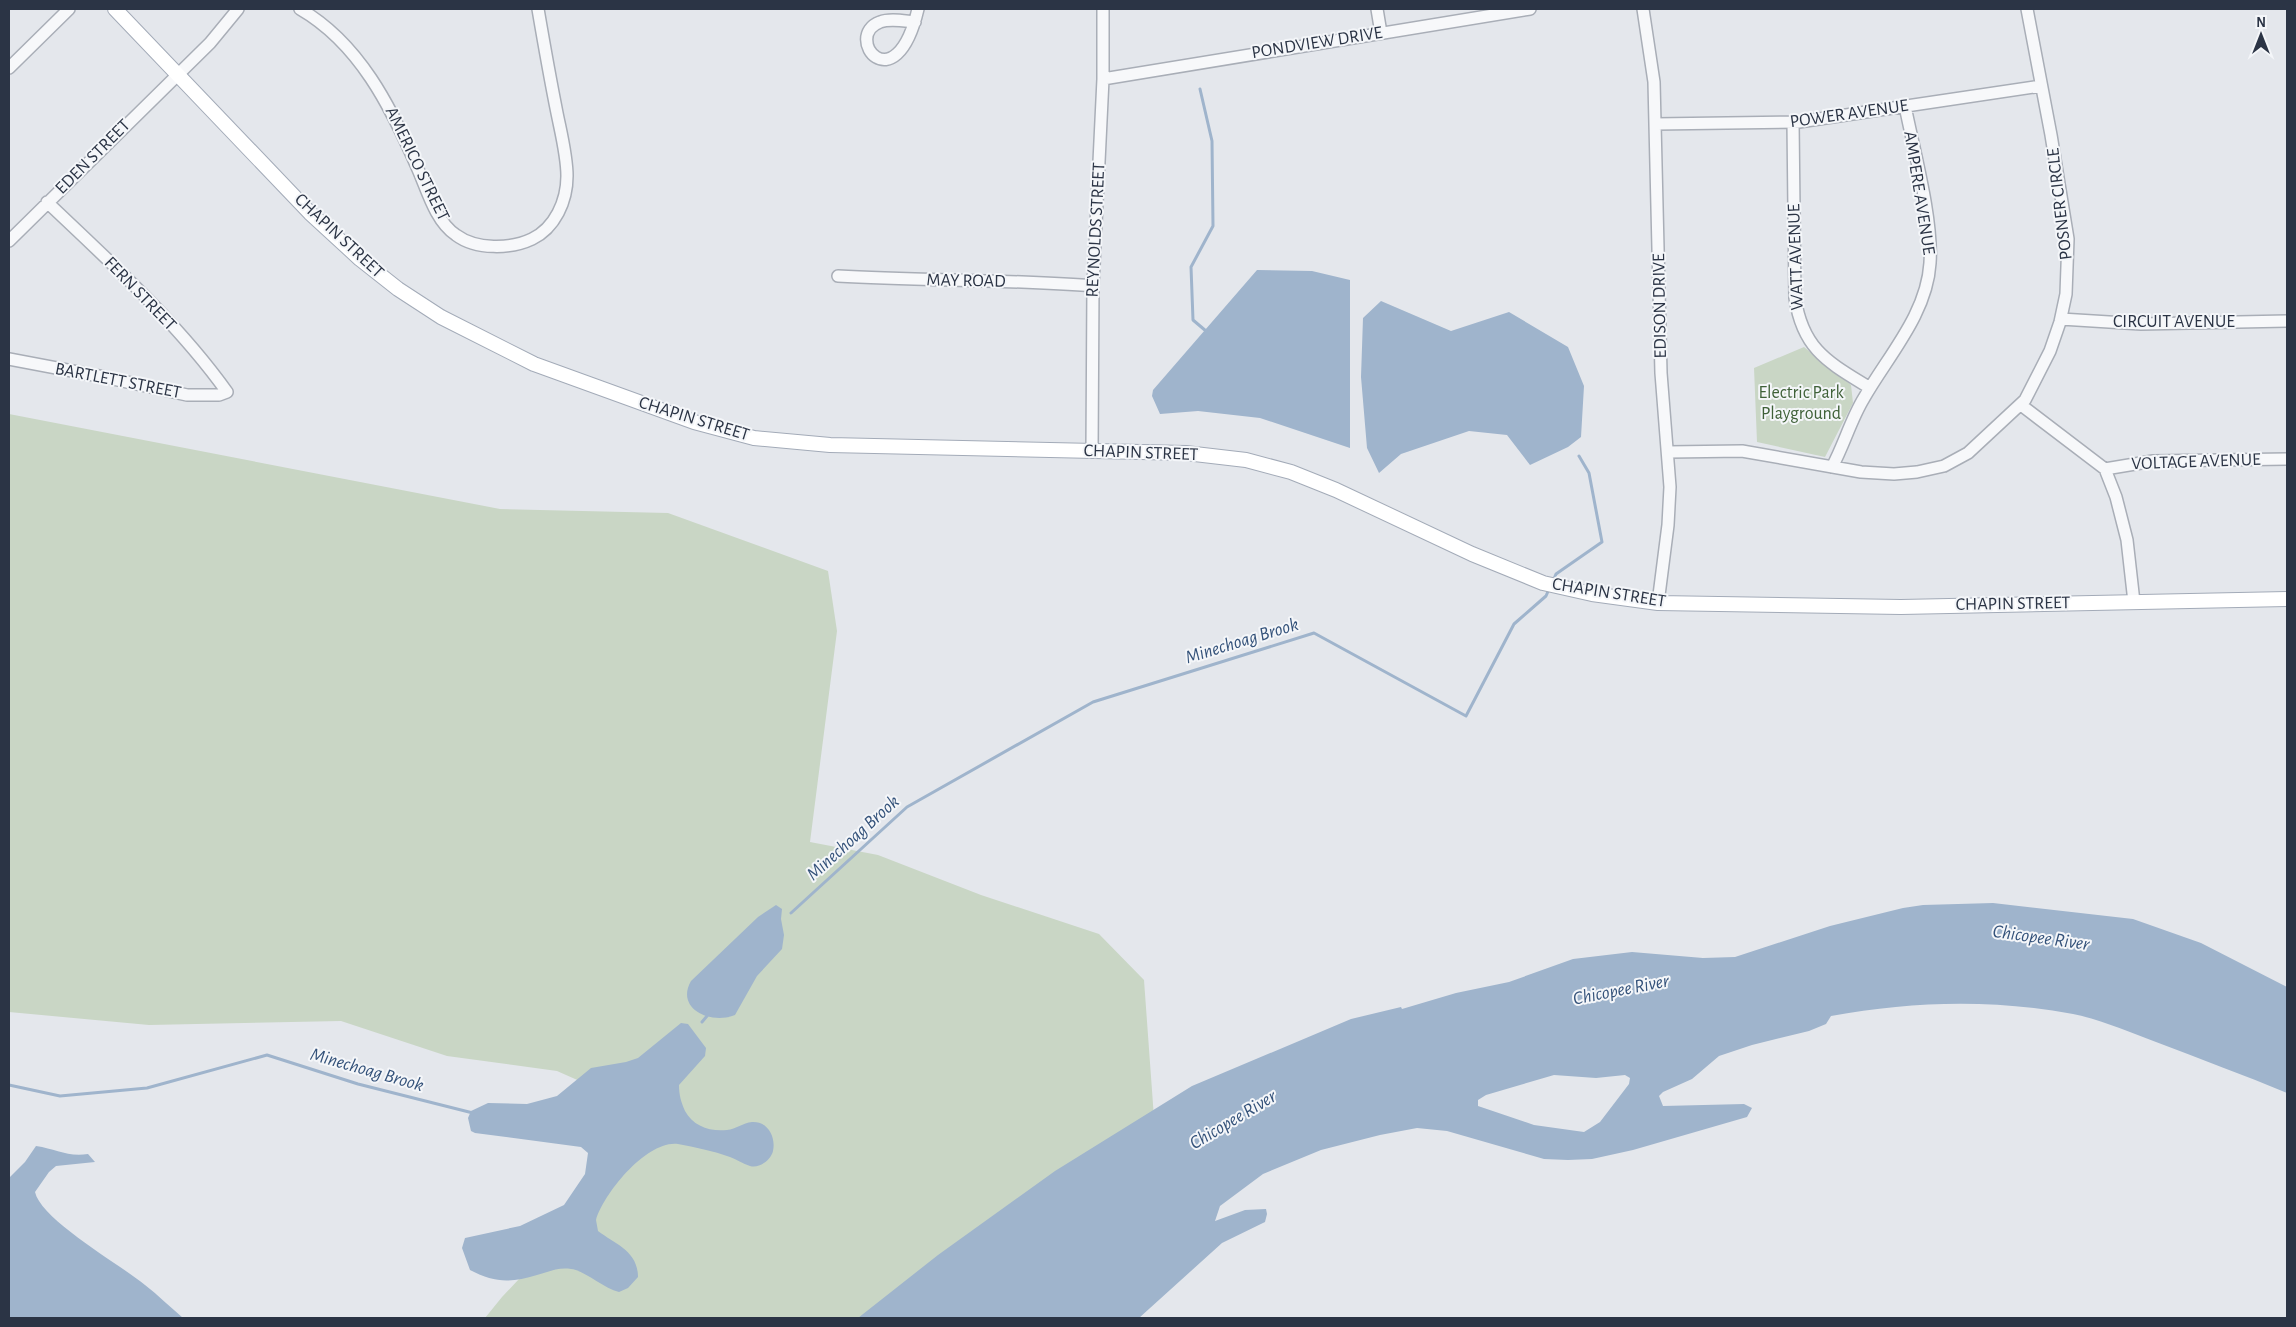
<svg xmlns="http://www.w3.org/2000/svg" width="2296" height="1327" font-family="'Alegreya Sans',sans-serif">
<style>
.green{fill:#c9d6c5}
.water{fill:#9fb4cc;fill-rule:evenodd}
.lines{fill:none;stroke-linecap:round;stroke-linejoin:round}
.stream{stroke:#9fb4cc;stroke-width:3}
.minor-casing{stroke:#a9aeb7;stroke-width:14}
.major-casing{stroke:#a3abb8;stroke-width:16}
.minor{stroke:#f7f8fa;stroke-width:11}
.major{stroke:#fff;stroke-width:14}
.labels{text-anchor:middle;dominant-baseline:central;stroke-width:4;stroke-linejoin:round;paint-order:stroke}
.street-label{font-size:18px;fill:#2b3445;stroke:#f4f6f9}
.park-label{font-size:18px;fill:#3f6138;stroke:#f4f6f9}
.water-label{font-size:19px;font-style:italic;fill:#34527a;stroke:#f4f6f9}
</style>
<rect width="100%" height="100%" fill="#e4e7ec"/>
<path class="green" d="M1804,347L1851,385L1853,403L1825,457L1757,442L1754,368Z
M9,414L500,509L668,513L828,571L837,631L810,842L878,855L981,895L1099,934L1144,980L1154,1118L884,1318H485L502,1297L583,1211L618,1098L557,1071L447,1056L341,1021L149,1025L9,1012Z"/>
<path class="water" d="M1257,270L1312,271L1350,280V448L1260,418L1198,411L1160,414L1152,396L1153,390Z
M1381,301L1451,331L1509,312L1568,347L1584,386L1581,437L1568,447L1530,465L1507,435L1469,431L1401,454L1379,473L1367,448L1361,377L1363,318Z
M1993,903L2133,919L2201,943L2287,987V1093C2244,1075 2200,1059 2156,1042C2129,1032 2102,1020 2073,1014C1993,999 1912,1001 1831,1016L1826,1024L1809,1031L1752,1045L1719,1056L1692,1079L1663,1092L1659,1096L1663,1106L1744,1104L1752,1108L1747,1117L1633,1150L1592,1159L1568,1160L1544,1159L1447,1131L1417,1128L1380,1135L1321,1150L1263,1174L1220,1206L1215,1221L1245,1210L1266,1209L1267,1214L1265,1222L1222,1243L1139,1318H858L938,1255L1055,1171L1192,1086L1351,1019L1401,1007L1402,1009L1456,993L1509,982L1573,959L1632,952L1703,958L1735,957L1830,926L1903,908L1923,905ZM1554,1075L1596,1078L1625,1075L1630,1078L1629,1084L1600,1122L1584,1132L1534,1125L1478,1106V1100L1486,1095Z
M776,905L782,909L781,919L784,935L782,949L757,976L735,1015C711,1025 675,1009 691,981L758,917Z
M681,1023L688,1024L706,1048L705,1056L679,1085C679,1095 681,1102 685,1111C693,1126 710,1132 727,1130C736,1129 743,1123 752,1122C768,1121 776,1137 773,1151C771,1160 759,1169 750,1166C743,1164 736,1159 730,1157C713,1151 695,1147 678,1144C647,1140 604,1193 596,1220L598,1231C615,1244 638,1251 638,1277L628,1288L619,1292C603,1288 584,1270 571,1269C558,1267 548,1272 537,1275C510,1283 495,1283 470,1270L462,1248L465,1238L520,1226L564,1205L585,1174L588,1153L581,1147L475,1133L471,1131L468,1118L471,1111L488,1103L527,1104L557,1096L591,1068L626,1062L638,1058Z
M36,1146C56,1149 67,1157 88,1154L95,1162L56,1166L49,1172L35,1192C41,1220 121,1265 145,1285C158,1295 170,1307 183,1318H9V1178L25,1162Z"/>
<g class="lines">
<path class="stream" d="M1200,89L1212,141L1213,226L1191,267L1193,320L1206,331
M1553,581L1556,574L1602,542L1589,473L1579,456
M791,913L907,807L1093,702L1314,633L1466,716L1514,624L1546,596L1549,589
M702,1022L707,1016
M9,1085L60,1096L147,1088L267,1055L358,1084L473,1113"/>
<defs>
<path id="minor" d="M300,9C359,43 391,107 417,167C427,189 435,221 456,235C476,250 511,249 532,239C555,228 567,201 567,176C567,156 561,133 557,113C550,78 544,44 538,9
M1377,9L1381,33
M1643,9L1654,82L1661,373L1670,487L1668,525L1658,603
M915,22C904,21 890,18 880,22C842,36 895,106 918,9
M9,68L69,9
M1103,79L1530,9
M1793,122L1795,298C1803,350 1828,362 1870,388
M1656,124L1799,122L2041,86
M9,241L210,43L238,9
M838,276C923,281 1008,279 1093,286
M2061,319L2141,324L2287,321
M9,359L104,377L187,395H219L227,392C177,322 109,261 47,202
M2021,405L2105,469L2116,497L2127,540L2134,602
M1092,451L1093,286L1103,79V9
M1669,452L1742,451L1861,472L1894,474L1917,472L1944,466L1968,453L2025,400L2050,351L2060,322L2066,294L2068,239L2051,135L2027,9
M1832,467C1844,445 1851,419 1864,398C1888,356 1927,314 1930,263C1933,219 1914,151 1905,106
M2105,469L2153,461L2287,459"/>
<path id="major" d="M115,9L310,213L360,259L398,289L441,317L534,364L694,422L754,438L830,445L1186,453L1246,460L1291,472L1336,490L1472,554L1543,583L1592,594L1658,603L1901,607L2287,599"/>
</defs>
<use href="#minor" class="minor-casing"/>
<use href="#major" class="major-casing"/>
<use href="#minor" class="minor"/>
<use href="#major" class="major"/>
</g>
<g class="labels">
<g class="street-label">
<text transform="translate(1317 43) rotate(-9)">PONDVIEW DRIVE</text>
<text transform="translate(1849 114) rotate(-8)">POWER AVENUE</text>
<text transform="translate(93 157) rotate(-45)">EDEN STREET</text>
<text transform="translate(417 164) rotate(64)">AMERICO STREET</text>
<text transform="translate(1919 193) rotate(81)">AMPERE AVENUE</text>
<text transform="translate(2060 204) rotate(-97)">POSNER CIRCLE</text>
<text transform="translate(1096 230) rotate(-87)">REYNOLDS STREET</text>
<text transform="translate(339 236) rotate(43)">CHAPIN STREET</text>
<text transform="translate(1796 257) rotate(-92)">WATT AVENUE</text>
<text transform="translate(966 281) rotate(1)">MAY ROAD</text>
<text transform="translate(140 294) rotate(46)">FERN STREET</text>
<text transform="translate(1660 306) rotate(-91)">EDISON DRIVE</text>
<text x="2174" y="322">CIRCUIT AVENUE</text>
<text transform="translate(118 381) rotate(11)">BARTLETT STREET</text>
<text transform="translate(694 419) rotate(17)">CHAPIN STREET</text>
<text transform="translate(1141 453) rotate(2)">CHAPIN STREET</text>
<text transform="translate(2196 462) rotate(-2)">VOLTAGE AVENUE</text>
<text transform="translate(1609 593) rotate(9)">CHAPIN STREET</text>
<text transform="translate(2013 604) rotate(-1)">CHAPIN STREET</text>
</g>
<g class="park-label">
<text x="1801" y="393">Electric Park<tspan x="1801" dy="21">Playground</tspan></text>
</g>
<g class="water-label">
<text transform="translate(1242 641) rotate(-17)">Minechoag Brook</text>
<text transform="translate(853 838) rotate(-42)">Minechoag Brook</text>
<text transform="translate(2041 938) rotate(8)">Chicopee River</text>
<text transform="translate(1621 990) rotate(-11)">Chicopee River</text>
<text transform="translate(367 1070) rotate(16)">Minechoag Brook</text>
<text transform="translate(1233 1120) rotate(-31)">Chicopee River</text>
</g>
</g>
<rect width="2296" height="1327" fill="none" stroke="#2b3445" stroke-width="20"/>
<g transform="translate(2261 35)" stroke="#f4f6f9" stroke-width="4" paint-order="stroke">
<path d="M0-4L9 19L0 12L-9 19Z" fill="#2b3445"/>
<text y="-8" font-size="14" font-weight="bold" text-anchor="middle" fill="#2b3445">N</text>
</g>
</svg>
